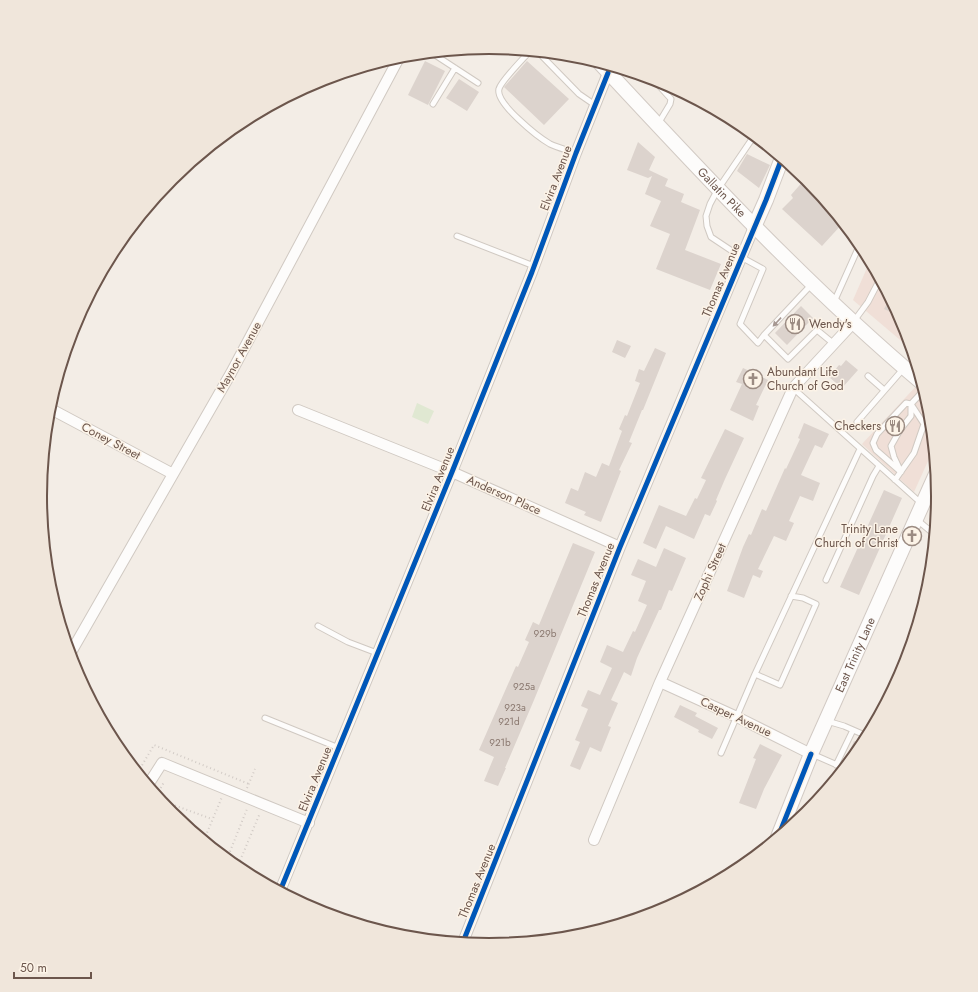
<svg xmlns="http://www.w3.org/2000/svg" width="978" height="992" font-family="Jost,sans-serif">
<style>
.commercial{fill:#f0dfd7}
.green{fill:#e0e8d2}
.building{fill:#dcd3cd}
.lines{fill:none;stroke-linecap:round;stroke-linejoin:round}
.lane-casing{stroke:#d0c9c2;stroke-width:7}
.street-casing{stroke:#d0c9c2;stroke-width:12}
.secondary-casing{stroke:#d2cac4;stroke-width:16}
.path{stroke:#d2cbc6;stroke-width:2;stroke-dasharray:1 3;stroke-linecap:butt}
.lane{stroke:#fdfcfb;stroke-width:5}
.street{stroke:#fdfcfb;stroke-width:10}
.secondary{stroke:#fdfcfb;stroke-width:14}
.cycleway-casing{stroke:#fcf3e7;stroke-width:8}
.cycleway{stroke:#0057b8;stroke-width:5}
.oneway{fill:#a69892}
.labels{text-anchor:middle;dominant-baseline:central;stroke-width:3;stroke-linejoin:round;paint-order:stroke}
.number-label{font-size:10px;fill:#8a786f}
.street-label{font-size:12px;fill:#6c564c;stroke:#fcf3e7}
.poi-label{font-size:12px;fill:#6c564c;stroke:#fcf3e7;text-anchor:start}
.rim{fill:none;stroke:#6c564c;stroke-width:2}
</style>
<rect width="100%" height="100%" fill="#f3ede6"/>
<path class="commercial" d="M870,261L904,324L912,350L853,300Z
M921,381L929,409L933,450L914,492L862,444Z"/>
<path class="green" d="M417,403L434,411L428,424L412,417Z"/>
<path class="building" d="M425,61L445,71L428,105L408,95Z
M527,61L569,99L544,125L504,87Z
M459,79L479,92L467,111L446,98Z
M638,142L655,157L649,170L668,179L665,186L684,194L681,202L700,210L685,250L721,264L710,290L656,269L670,234L650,226L661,201L645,194L652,176L648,178L627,170Z
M747,154L770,165L759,188L737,171Z
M805,179L814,188L843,223L822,246L782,209L793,198L791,195Z
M890,298L899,316L884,309Z
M801,306L813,318L787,345L775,333Z
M617,340L631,346L625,358L612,352Z
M655,348L666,353L643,410H642L629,442L632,443L619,470L621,471L601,522L584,515L586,512L565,503L571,488L578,491L585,472L596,477L602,463L609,466L622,431L619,429L625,415L627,416L640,383L635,381L639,369L644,371Z
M846,360L858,370L842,388L829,377L839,365L841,366Z
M743,368L768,380L756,405L759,406L753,421L730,410L742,384L736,382Z
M804,423L829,434L822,448L815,445L801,475L820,483L813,501L800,496L789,521L794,523L786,541L774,536L758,569L763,571L760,578L753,575L744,598L727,591L743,547L749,534L751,535L762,509L766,511L785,468L786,469L800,439L798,438Z
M725,429L744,438L725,479L716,500L717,501L710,516L705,514L694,539L666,526L656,549L643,543L659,505L686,516L695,498L697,499L706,480L701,478Z
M884,490L902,498L859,595L840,587Z
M573,543L595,552L534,700L505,768H506L498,786L484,781L494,757L479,750L516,666L518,667L529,642L525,640L533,622L539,625Z
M664,548L686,558L672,591L669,590L661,610H659L637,658L631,676L624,672L611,700L618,703L608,726L611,727L601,752L590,747L580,770L570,766L580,742L575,740L588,709L581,706L588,690L600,695L612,668L600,662L607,645L623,652L633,631L635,632L647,605L638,601L646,581L631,575L638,559L656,567Z
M680,705L697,713L695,716L718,728L712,739L698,732L699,730L674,717Z
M854,741L863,745L847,764L844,763Z
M760,744L782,755L764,789L756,809L739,803L756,759L753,758Z"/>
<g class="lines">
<defs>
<path id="lane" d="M530,51C523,59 501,81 499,89C495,103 538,137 550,144C558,148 568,150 576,153
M538,52L579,94L595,105
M432,53L478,83
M653,79L671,99L670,104L658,124
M433,104L455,68
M457,236L534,266
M812,284L764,335L788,359L817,330L834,344
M834,302L860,244
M854,321L868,302L880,279
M764,335L758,343L740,324L763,269L741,257L711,237L707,226L706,216L710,204L718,189L752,139L767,146
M868,376L884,390
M793,388L922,504
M906,403L911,404V416L900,430L891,446L894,457L901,472L876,450L873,443L877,434Z
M857,422L904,368
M895,480L914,453L924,424L911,404L924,390
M916,519L934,534
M826,580L873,476L879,466
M318,626L348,642L377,653
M755,674L780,685L816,604L803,598L791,596
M265,718L339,748
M827,721L844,726L867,736
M721,753L755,674L860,449
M812,754L844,768
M836,765L853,730"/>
<path id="street" d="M49,408L173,474
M298,410L452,472L620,547
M70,654L231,373L400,56
M660,682L737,717L811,754
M148,785L162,763L309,823
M594,840L660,682L793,388L854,322
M280,891L452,472L532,272L576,153L608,73
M463,942L620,547L754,227"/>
<g id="secondary">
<path id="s1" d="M599,62C702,173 805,284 921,382"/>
<path d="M754,227L766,200L782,158"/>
<path id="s2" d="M778,837L811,754L936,474"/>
</g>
</defs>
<use href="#lane" class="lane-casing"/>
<use href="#street" class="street-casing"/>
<use href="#secondary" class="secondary-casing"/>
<path class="path" d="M138,772L154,745L249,784
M247,788L255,769
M157,795L164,782
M160,800L212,819
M204,840L222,797
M227,859L247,809
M237,868L260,813"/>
<use href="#lane" class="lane"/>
<use href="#street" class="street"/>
<use href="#secondary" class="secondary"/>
<defs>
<path id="cycleway" d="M778,837L811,754
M280,891L452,472L532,272L576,153L608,73
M463,942L620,547L766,200L782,158"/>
</defs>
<use href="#cycleway" class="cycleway-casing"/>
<use href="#cycleway" class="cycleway"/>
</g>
<defs><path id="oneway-solid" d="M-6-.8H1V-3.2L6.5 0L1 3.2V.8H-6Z"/></defs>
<use class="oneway" href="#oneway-solid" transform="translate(777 322) rotate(133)"/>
<defs>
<symbol id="restaurant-ring" viewBox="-11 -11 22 22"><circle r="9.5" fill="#fcf3e7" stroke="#9b8b82" stroke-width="1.5"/><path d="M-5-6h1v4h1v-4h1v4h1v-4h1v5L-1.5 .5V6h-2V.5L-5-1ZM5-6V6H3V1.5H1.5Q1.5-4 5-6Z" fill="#9b8b82"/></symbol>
<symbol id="church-ring" viewBox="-11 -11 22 22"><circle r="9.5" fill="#fcf3e7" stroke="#9b8b82" stroke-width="1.5"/><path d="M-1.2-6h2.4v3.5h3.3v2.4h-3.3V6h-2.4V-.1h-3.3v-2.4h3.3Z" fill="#9b8b82"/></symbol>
</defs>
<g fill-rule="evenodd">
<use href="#restaurant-ring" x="784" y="313" width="22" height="22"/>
<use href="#church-ring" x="742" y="368" width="22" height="22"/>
<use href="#restaurant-ring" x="884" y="415" width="22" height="22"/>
<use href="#church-ring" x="901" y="525" width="22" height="22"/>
</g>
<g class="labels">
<g class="number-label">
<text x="545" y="633">929b</text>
<text x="524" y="686">925a</text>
<text x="515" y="707">923a</text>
<text x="509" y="721">921d</text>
<text x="500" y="742">921b</text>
</g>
<g class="street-label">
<text transform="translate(556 178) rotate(-69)">Elvira Avenue</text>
<text stroke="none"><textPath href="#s1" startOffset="179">Gallatin Pike</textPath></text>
<text transform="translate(721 280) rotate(-67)">Thomas Avenue</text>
<text transform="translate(239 357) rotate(-61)">Maynor Avenue</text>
<text transform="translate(111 441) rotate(28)">Coney Street</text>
<text transform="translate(438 479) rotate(-68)">Elvira Avenue</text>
<text transform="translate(504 495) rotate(24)">Anderson Place</text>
<text transform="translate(710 572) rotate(-66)">Zophi Street</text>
<text transform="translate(596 580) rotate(-68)">Thomas Avenue</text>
<text stroke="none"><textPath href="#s2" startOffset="198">East Trinity Lane</textPath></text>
<text transform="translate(736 717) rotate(25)">Casper Avenue</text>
<text transform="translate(315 779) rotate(-68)">Elvira Avenue</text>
<text transform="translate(477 881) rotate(-68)">Thomas Avenue</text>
</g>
<g class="poi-label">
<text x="809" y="324">Wendy's</text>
<text x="767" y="372">Abundant Life<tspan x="767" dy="14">Church of God</tspan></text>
<text x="881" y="426" text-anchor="end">Checkers</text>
<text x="898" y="529" text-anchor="end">Trinity Lane<tspan x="898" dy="14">Church of Christ</tspan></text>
</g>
</g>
<path d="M0 0H978V992H0ZM47 496a442 442 0 1 1 884 0a442 442 0 1 1-884 0Z" fill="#f0e6db" fill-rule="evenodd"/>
<path class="rim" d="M47 496a442 442 0 1 1 884 0a442 442 0 1 1-884 0Z"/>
<path d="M14 972v6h77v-6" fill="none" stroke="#6c564c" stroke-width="2"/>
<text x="20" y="972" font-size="12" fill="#6c564c" stroke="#fcf3e7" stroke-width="3" paint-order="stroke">50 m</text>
</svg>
